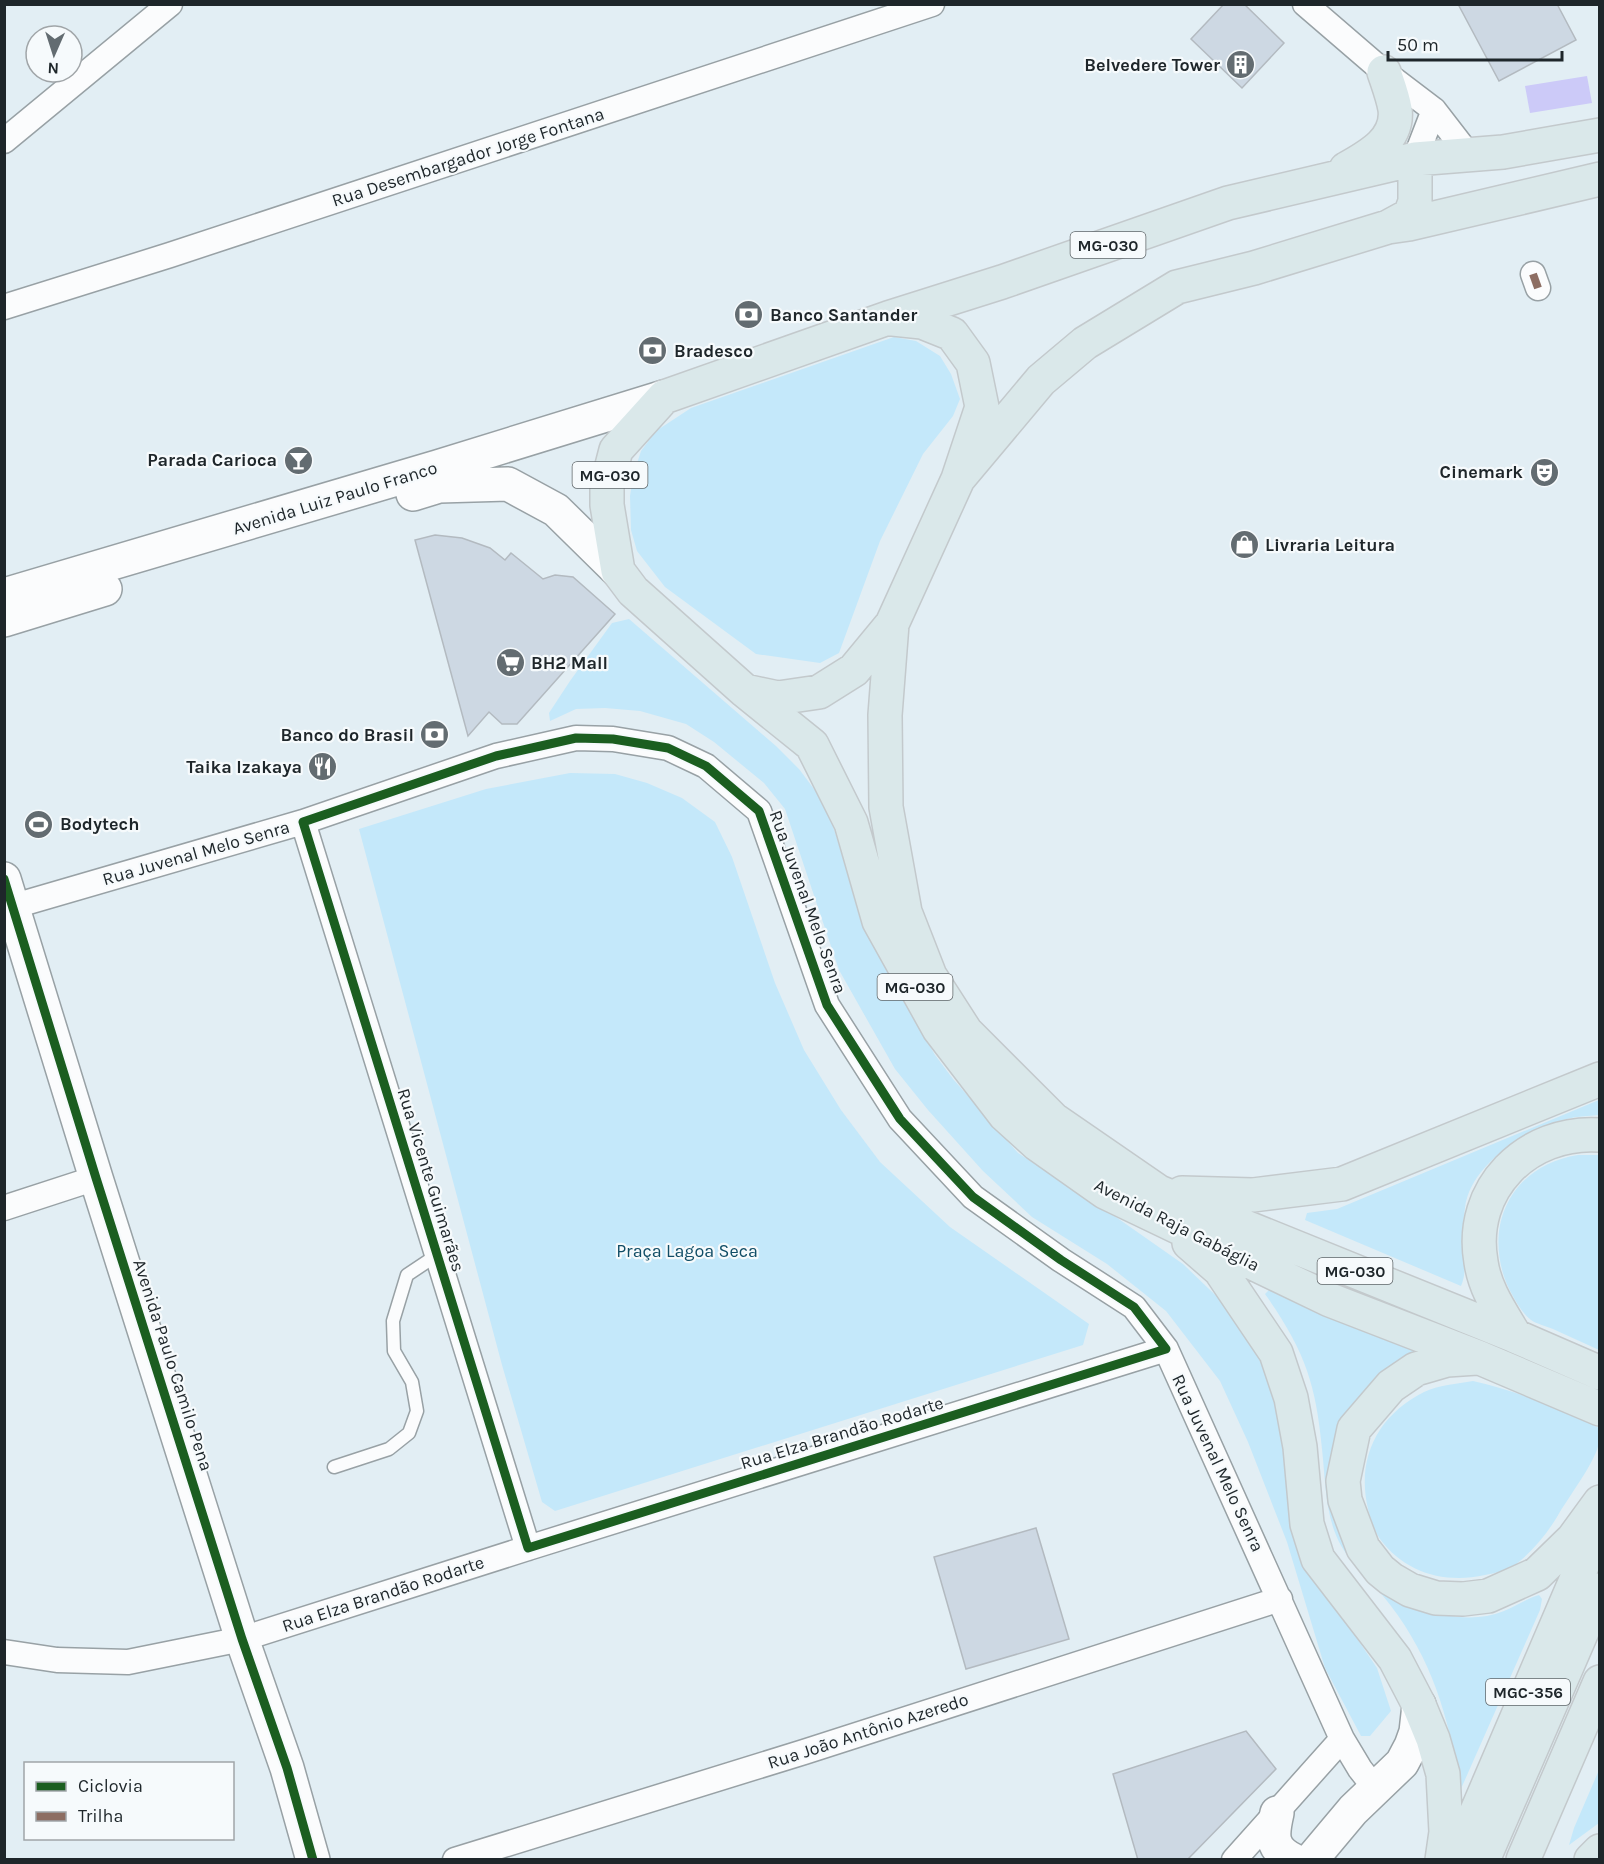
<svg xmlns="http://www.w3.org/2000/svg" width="1604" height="1864" font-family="Karla,sans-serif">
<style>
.green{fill:#c4e8fa}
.water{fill:#cccaf8}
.building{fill:#cdd8e3;stroke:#b3bac0;stroke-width:1.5}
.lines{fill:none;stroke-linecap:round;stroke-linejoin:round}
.lane-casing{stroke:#98a1a5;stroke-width:15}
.street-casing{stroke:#98a1a5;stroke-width:27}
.secondary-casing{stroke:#98a1a5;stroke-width:36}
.highway-casing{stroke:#c3c9cc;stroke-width:36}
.lane{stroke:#fbfcfd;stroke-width:12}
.street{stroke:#fbfcfd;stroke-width:24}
.secondary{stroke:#fbfcfd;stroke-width:33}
.highway{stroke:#dae8ea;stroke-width:33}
.quiet{stroke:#8d6e63;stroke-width:8;stroke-dasharray:15 8;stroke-linecap:butt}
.cycleway-casing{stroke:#f6fafc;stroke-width:13}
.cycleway{stroke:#1b5e20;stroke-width:9}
.labels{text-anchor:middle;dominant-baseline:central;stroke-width:4.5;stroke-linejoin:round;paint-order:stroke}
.shield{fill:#f6fafc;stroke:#5f6669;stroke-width:1.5}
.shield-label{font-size:16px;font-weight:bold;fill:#1e262a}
.poi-label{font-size:18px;font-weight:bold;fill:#1e262a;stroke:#f6fafc;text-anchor:end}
.street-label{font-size:18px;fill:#1e262a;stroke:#f6fafc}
.park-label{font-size:18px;fill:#104d66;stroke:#f6fafc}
</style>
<rect width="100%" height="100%" fill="#e2eef4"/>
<path class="green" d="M894,337L916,341L940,356L951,374L960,399L953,416L923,454L880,541L839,653L820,663L756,654L665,587L637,551L631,530L630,496L633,476L641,451L656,431L691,408Z
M629,619L776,746L799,769L826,805L845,863L884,965L935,1055L953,1079L1018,1153L1103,1208L1183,1264L1234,1313L1266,1369L1337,1609L1377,1668L1391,1711L1370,1736H1361L1325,1668L1287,1542L1248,1442L1220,1381L1166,1311L1107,1264L1032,1217L983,1171L928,1110L895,1069L839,970L785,809L764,783L714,742L686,724L640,711L605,708L576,709L550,721L549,713L570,681L612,623Z
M570,773L615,774L647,783L682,798L715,822L732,857L775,983L804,1050L841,1110L880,1162L950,1227L1089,1324L1083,1345L555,1511L542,1502L502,1365L359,829L486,789Z
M1599,1100V1115C1592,1116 1584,1116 1576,1117C1534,1124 1470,1162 1465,1208C1463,1220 1463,1233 1463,1245C1464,1260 1467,1272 1461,1286L1305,1220L1307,1213L1337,1209Z
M1578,1155H1599V1350C1584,1343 1568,1336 1553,1329C1546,1326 1537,1324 1531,1320C1522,1314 1510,1292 1506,1282C1483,1222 1514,1165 1578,1155Z
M1269,1290L1419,1346L1423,1356C1408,1364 1391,1371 1377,1381C1349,1400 1334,1433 1331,1465L1414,1607C1443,1616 1474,1623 1504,1611C1516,1606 1526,1599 1539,1595L1542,1599L1540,1610L1460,1791C1451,1723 1433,1661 1391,1606C1372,1580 1345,1562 1334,1530C1325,1504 1325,1476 1322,1449C1316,1383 1304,1349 1265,1294Z
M1473,1381C1517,1391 1559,1408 1599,1428C1599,1432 1600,1437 1599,1442C1597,1460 1567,1499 1557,1517C1546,1535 1532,1552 1515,1565C1506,1571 1495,1573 1485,1575C1445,1584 1405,1573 1380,1539C1374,1530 1371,1520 1368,1509C1356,1458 1378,1415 1424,1392C1438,1385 1457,1384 1473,1381Z
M1599,1770V1823L1569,1845L1574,1828Z"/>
<path class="water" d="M1587,76L1592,103L1530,113L1525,86Z"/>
<path class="building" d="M1224,4H1244L1284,43L1242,88L1191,39Z
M1458,4H1557L1576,40L1499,81Z
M435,535L462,538L490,548L505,560L511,553L543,579L555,575L573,577L615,614L517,724H502L489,712L468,736L415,540Z
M1036,1528L1069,1639L966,1669L934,1557Z
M1246,1731L1276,1769L1187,1860H1138L1113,1774Z"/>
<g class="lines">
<defs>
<path id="lane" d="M334,1467L389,1449L409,1433L417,1411L412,1382L394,1351L393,1321L407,1275L437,1255"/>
<path id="street" d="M1305,4L1384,72L1434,110L1468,154
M4,141L170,4
M1415,159L1434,110
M1533,274L1538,288
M4,307L170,255L932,4
M303,822L528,1548
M4,909L303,822L496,756L576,738L613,739L668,748L706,766L759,811L827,1005L900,1119L973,1197L1061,1260L1134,1307L1166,1349L1342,1739L1360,1769L1375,1788
M4,1208L96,1178
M4,1652L57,1660L128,1662L242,1639L528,1548L1166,1349
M455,1860L804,1752L1280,1599
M1234,1860L1342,1739"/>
<path id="secondary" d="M413,494L439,486L508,484L556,510L618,571
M4,595L437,467L664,397
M4,620L105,589
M4,879L96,1178L242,1639L287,1768L313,1860
M1277,1813C1272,1835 1270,1848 1293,1860
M1311,1860L1353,1810L1402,1763L1411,1746L1416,1732L1419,1705"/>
<path id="highway" d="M1600,135L1503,152L1415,159L1228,203L1002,282L888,318L664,397L616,450L607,485V505L618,571L633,591L745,691L812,745L851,823L879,921L939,1029L1005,1115L1037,1144L1105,1192L1330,1300L1480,1358L1600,1409
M1346,169C1369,156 1399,140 1395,109C1393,97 1388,84 1384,72
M1388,227L1410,215L1415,202V159
M958,479L1041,380L1085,343L1177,287L1254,268L1388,227L1409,224L1600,179
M892,624L885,715L886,807L905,912L930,976L966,1032L1053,1119L1159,1192L1515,1336L1600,1373
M745,691L778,698L819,692L854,670L892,624L958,479L982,407L973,363L952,334L922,322L893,319
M1182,1193L1253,1195L1342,1184L1600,1079
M1189,1243L1220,1270L1276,1353L1291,1398L1300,1447L1307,1524L1318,1559L1395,1659L1419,1705L1433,1739L1443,1774L1446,1832L1442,1860
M1515,1336C1501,1312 1485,1290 1481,1262C1468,1189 1527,1130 1600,1135
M1477,1358L1447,1360L1416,1369L1391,1386L1354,1429L1343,1481L1345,1500L1363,1548L1380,1570L1391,1579L1410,1590L1436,1598L1463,1599L1488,1596L1537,1574L1573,1539L1600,1502
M1456,1860L1600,1524
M1483,1860L1600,1590
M1523,1860L1600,1682
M1591,1860L1600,1851"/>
</defs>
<use href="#lane" class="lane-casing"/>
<use href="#street" class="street-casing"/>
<use href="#secondary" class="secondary-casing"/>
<use href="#highway" class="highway-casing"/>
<use href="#lane" class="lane"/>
<use href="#street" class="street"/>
<use href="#secondary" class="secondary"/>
<use href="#highway" class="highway"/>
<path class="quiet" d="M1533,274L1538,288"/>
<defs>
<path id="cycleway" d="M576,738L613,739L668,748L706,766L759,811L827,1005L900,1119L973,1197L1061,1260L1134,1307L1166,1349L528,1548L303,822L496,756Z
M4,879L96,1178L242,1639L287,1768L313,1860"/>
</defs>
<use href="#cycleway" class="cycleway-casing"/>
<use href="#cycleway" class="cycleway"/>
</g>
<defs>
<symbol id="building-disc" viewBox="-11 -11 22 22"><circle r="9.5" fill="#636c71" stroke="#f6fafc"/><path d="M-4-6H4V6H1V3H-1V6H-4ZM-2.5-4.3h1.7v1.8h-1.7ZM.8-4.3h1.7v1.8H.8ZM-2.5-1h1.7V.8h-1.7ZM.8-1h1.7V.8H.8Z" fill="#fff"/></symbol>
<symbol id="bank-disc" viewBox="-11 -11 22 22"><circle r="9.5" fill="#636c71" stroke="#f6fafc"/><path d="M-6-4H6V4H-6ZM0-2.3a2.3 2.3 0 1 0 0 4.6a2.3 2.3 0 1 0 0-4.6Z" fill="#fff"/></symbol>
<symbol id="bar-disc" viewBox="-11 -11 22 22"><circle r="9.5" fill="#636c71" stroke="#f6fafc"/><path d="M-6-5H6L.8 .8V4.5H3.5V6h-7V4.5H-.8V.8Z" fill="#fff"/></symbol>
<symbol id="theatre-disc" viewBox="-11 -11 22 22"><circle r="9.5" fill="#636c71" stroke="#f6fafc"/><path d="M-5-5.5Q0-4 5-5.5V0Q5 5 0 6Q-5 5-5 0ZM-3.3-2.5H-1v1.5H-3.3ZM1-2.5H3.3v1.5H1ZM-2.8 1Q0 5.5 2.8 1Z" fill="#fff"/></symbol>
<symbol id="shop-disc" viewBox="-11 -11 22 22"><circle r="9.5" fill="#636c71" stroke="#f6fafc"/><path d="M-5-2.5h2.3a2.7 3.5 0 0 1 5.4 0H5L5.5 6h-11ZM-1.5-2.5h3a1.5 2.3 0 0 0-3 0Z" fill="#fff"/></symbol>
<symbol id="supermarket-disc" viewBox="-11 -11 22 22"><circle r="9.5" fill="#636c71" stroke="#f6fafc"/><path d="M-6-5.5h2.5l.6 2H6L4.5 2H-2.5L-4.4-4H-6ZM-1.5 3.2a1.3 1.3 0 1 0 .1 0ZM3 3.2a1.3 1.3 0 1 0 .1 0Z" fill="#fff"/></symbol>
<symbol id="restaurant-disc" viewBox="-11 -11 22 22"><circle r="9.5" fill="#636c71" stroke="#f6fafc"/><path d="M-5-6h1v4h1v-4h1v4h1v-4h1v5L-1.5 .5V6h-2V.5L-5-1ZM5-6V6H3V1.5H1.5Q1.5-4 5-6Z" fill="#fff"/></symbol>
<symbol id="stadium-disc" viewBox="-11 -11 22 22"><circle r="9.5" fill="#636c71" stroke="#f6fafc"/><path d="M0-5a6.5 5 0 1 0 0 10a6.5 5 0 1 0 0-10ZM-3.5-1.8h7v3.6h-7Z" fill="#fff"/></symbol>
</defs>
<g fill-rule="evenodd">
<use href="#building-disc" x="1224" y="48" width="33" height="33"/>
<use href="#bank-disc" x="732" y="298" width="33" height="33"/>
<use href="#bank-disc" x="636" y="334" width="33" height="33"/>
<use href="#bar-disc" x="282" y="444" width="33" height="33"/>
<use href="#theatre-disc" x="1528" y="456" width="33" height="33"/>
<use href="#shop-disc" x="1228" y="528" width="33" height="33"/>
<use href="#supermarket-disc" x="494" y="646" width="33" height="33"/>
<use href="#bank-disc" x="418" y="718" width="33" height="33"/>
<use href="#restaurant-disc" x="306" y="750" width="33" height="33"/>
<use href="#stadium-disc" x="22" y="808" width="33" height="33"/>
</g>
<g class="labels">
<g class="shield">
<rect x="1070.5" y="232" width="75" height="26" rx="4.5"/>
<rect x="572.5" y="462" width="75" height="26" rx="4.5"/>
<rect x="877.5" y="974" width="75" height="26" rx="4.5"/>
<rect x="1317.5" y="1258" width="75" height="26" rx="4.5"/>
<rect x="1486" y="1679" width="84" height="26" rx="4.5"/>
</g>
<g class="shield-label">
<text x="1108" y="245">MG-030</text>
<text x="610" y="475">MG-030</text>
<text x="915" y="987">MG-030</text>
<text x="1355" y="1271">MG-030</text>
<text x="1528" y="1692">MGC-356</text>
</g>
<g class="poi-label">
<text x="1220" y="65">Belvedere Tower</text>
<text x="770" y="315" text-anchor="start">Banco Santander</text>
<text x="674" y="351" text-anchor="start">Bradesco</text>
<text x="277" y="460">Parada Carioca</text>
<text x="1523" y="472">Cinemark</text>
<text x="1265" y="545" text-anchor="start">Livraria Leitura</text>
<text x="531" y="663" text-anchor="start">BH2 Mall</text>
<text x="414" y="735">Banco do Brasil</text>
<text x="302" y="767">Taika Izakaya</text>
<text x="60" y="824" text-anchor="start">Bodytech</text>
</g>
<g class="street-label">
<text transform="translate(468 157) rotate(-18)">Rua Desembargador Jorge Fontana</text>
<text transform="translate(335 498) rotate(-17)">Avenida Luiz Paulo Franco</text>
<text transform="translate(196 853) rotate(-16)">Rua Juvenal Melo Senra</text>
<text transform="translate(808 902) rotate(70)">Rua Juvenal Melo Senra</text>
<text transform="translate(431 1180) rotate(73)">Rua Vicente Guimarães</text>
<text transform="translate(1177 1225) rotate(27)">Avenida Raja Gabáglia</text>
<text transform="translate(173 1365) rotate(72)">Avenida Paulo Camilo Pena</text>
<text transform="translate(842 1433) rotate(-17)">Rua Elza Brandão Rodarte</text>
<text transform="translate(1218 1463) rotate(65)">Rua Juvenal Melo Senra</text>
<text transform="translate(383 1594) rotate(-18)">Rua Elza Brandão Rodarte</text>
<text transform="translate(868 1731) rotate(-18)">Rua João Antônio Azeredo</text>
</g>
<g class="park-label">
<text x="687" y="1251">Praça Lagoa Seca</text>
</g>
</g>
<rect width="1604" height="1864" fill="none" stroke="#1e262a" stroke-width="12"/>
<rect x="24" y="1762" width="210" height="78" fill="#f6fafc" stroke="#a0a5a8" stroke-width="1.5"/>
<rect x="36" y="1782" width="30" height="9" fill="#1b5e20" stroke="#a0a5a8" stroke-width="1.5"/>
<text x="78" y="1792" font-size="18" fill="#1e262a">Ciclovia</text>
<rect x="36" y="1812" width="30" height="9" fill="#8d6e63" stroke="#a0a5a8" stroke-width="1.5"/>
<text x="78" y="1822" font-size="18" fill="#1e262a">Trilha</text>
<g transform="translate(54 54) rotate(183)"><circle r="28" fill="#f6fafc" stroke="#a0a5a8" stroke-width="1.5"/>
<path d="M0-4.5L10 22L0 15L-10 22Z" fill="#636c71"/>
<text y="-9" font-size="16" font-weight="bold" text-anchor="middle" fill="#1e262a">N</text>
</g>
<path d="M1388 51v9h174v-9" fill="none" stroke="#1e262a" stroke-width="3"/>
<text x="1397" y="51" font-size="18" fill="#1e262a" stroke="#f6fafc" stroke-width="4.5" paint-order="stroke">50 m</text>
</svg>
